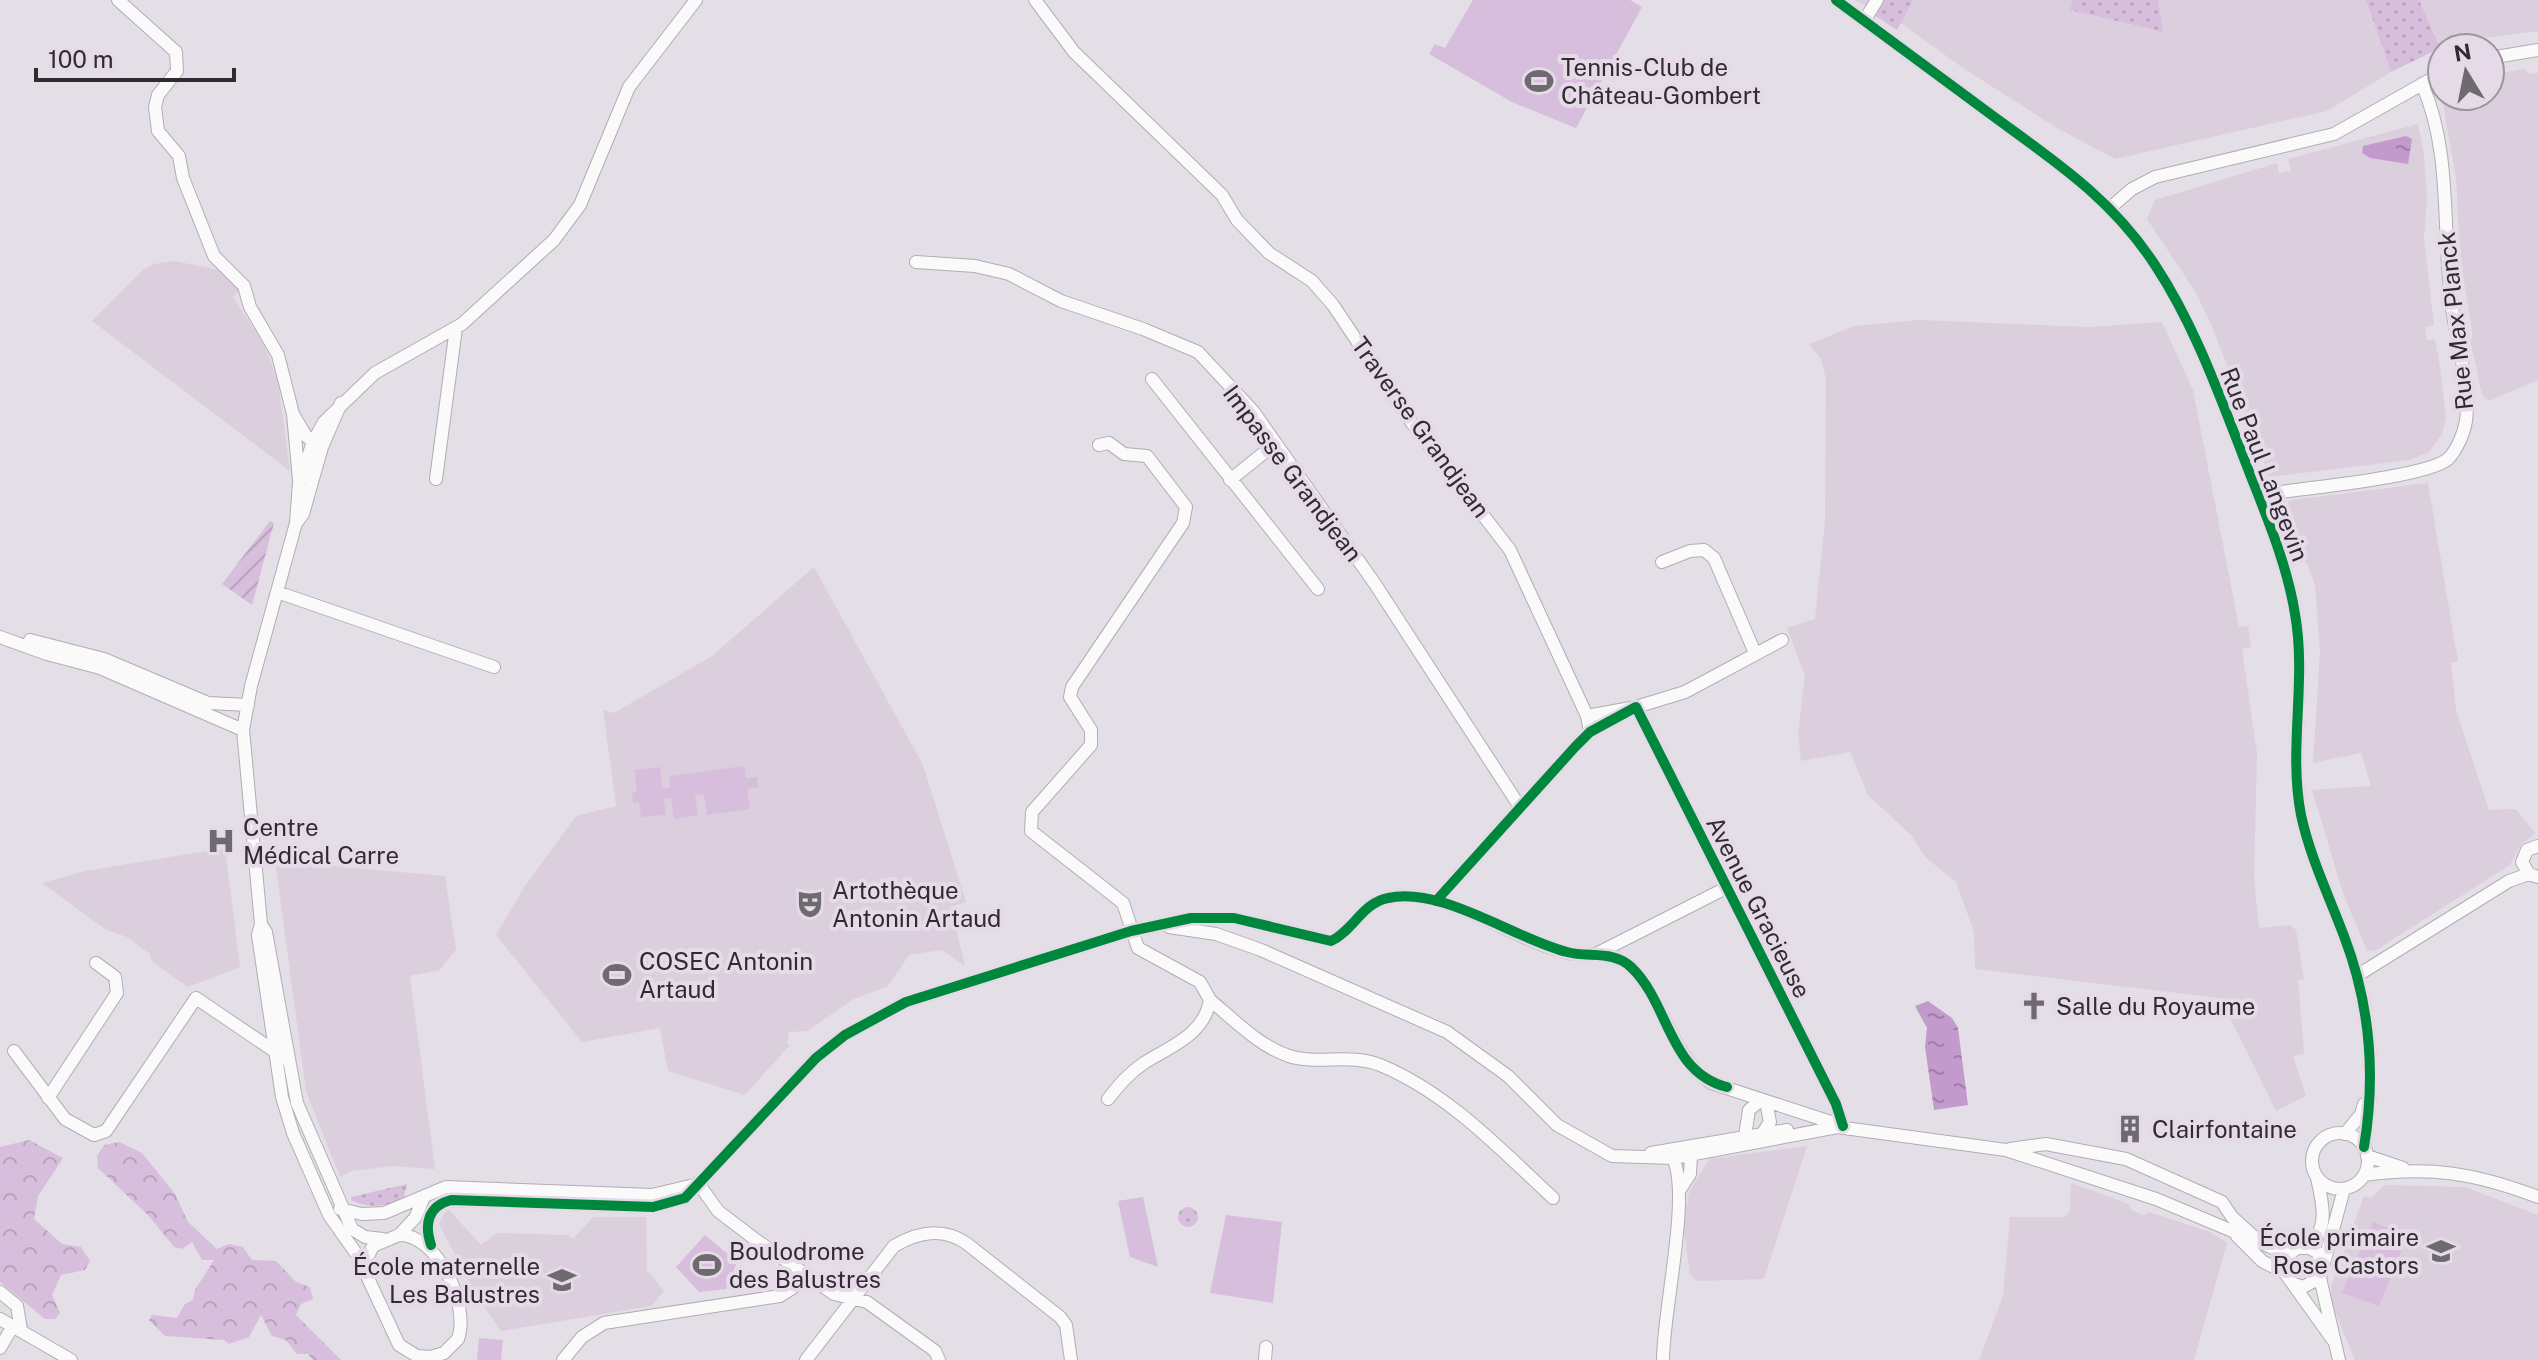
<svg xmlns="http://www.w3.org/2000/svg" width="2538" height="1360" font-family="'Public Sans',sans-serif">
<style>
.built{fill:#dbcfde}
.grass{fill:url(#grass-dots)}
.forest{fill:url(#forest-crowns)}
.garden{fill:url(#garden-furrows)}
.pitch{fill:#d6bedc}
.water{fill:url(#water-ripples)}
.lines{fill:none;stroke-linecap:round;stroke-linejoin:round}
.minor-casing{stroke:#b1adb3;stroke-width:14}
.minor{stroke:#fbfafb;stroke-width:12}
.cycleway-casing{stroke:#e6dae9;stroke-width:15}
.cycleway{stroke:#00873e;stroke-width:10}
.labels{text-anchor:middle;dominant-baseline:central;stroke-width:8;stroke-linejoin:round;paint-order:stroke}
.poi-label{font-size:24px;fill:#2f2b31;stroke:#e6dae9;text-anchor:start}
.street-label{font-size:24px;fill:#2f2b31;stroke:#e6dae9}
</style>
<defs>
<pattern id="grass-dots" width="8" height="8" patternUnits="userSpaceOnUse" patternTransform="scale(2)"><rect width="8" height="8" fill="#d6bedc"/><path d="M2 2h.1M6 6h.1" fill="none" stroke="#b8a3bd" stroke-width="1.8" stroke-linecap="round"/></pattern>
<pattern id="forest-crowns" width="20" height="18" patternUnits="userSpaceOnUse" patternTransform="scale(2)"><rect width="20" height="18" fill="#d6bedc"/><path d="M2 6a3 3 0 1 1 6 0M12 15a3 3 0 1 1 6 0" fill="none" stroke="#b8a3bd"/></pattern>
<pattern id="garden-furrows" width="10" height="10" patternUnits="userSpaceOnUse" patternTransform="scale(2)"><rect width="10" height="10" fill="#d6bedc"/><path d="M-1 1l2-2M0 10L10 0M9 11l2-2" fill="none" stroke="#b8a3bd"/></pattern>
<pattern id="water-ripples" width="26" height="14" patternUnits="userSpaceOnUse" patternTransform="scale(2)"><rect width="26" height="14" fill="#c29acc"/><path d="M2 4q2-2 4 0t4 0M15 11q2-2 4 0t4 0" fill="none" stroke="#9e7ea6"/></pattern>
</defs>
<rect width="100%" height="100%" fill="#e4dee6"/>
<path class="built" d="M1854,0H2072L2070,10L2162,32L2158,0H2366L2391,72L2327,111L2115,159L2057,128L1963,68L1888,14Z
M2419,0H2538V31L2462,41L2455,36L2443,39L2445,46L2440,48Z
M2524,69L2529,74L2538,73V380L2489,401L2482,395L2470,340L2473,337L2460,257L2456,178L2441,93L2490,96V75Z
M2418,124L2424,154L2427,199L2424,239L2434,325L2425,327L2427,340L2435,339L2440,367L2446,418L2442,434L2429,452L2409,460L2269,477L2212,326L2195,291L2147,219L2155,200L2277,163L2279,173L2291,171L2288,159Z
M174,261L224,271L243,288L233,297L264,345L278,381L290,471L92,321L143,270L154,264Z
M1918,320L2090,327L2162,322L2193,390L2239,627L2248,626L2251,647L2242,649L2257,753L2254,878L2259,928L2290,925L2296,930L2304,979L2298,980L2304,1054L2293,1056L2306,1096L2276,1111L2220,998L1975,969L1974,932L1956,882L1925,857L1911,835L1868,795L1850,752L1801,761L1798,734L1805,676L1787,628L1815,619L1825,521L1826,379L1821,359L1809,344L1854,326Z
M2428,483L2458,661L2451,663L2456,710L2489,810L2516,809L2535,833L2520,846L2510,865L2376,950L2367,951L2343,893L2312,790L2371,786L2361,753L2313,763L2320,652L2315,585L2308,566L2278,519V510L2292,500Z
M814,567L923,765L966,902L951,907L965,966L942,950L909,955L888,986L854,999L807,1031L789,1032L787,1044L790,1045L745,1095L668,1071L660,1028L582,1042L496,935L525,886L576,816L616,806L603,710L614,713L712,656Z
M225,848L240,967L188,987L151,961L150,954L127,937L105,929L42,883L85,871Z
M275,861L445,876L456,949L440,970L410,976L435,1169L392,1166L351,1171L340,1177L306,1091Z
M1807,1146L1764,1279L1697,1281L1690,1274L1683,1225L1689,1192L1709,1159Z
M2071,1183L2129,1204L2131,1210L2144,1215L2149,1212L2210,1232L2227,1243L2194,1360H1979L2003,1296L2010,1217H2065L2070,1210Z
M2385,1185L2465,1187L2538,1215V1360H2355L2332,1305L2331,1286L2364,1196L2371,1198Z
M450,1211L481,1245L497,1233L568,1235L573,1239L593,1217H646L647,1270L664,1291L651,1306L501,1331L476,1295L439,1224L445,1212Z"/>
<path class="grass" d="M1880,0H1913L1897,30L1874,15Z
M2072,0H2158L2163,32L2070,10Z
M2366,0H2419L2440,48L2391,72Z
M407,1184L404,1197C388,1207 368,1209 351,1200V1197Z
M1178 1217a10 10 0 1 1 20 0a10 10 0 1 1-20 0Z"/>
<path class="forest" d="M29,1140L63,1158L38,1196L34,1219L62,1244L81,1247L90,1261L85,1270L61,1275L52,1295L60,1313L55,1319H45L0,1282V1147Z
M119,1142L142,1153L175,1194L188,1222L217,1249L229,1244L243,1247L252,1260L276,1261L296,1282L310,1287L313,1299L301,1304L296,1315L341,1360H313L308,1354H297L286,1340L272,1336L261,1315L249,1337L229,1344L224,1340L165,1336L149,1320L152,1315L177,1318L185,1304L193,1300L195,1290L214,1260H202L192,1242L182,1249L174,1247L148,1215L98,1168L97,1156L104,1145Z"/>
<path class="garden" d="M270,521L274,523L252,605L222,584Z"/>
<path class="pitch" d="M1473,0H1630L1642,7L1576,128L1512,102L1429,54L1435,44L1445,48Z
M744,766L746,778L757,777L758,787L747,789L750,809L707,815L704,794L695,795L698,815L674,819L671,798L664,799L666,815L641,817L639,802L633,803L632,793L637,792L634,770L660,767L663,789L670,787L669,776Z
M1143,1197L1158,1267L1130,1257L1118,1201Z
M1226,1215L1282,1222L1273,1303L1210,1293Z
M2373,1222L2407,1236L2379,1306L2342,1293Z
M705,1235L737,1262L726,1289L699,1292L676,1267Z
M479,1338L503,1340L501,1360H477Z"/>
<path class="water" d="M2406,136L2412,139L2408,164L2370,158L2362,153L2363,146Z
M1928,1001L1952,1018L1958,1028L1968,1105L1934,1110L1925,1047L1927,1028L1915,1006Z"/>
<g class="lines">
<defs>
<path id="minor" d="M118,0L176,52L177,71L158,95L155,107L158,131L179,156L183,178L214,256L244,286L250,307L278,355L293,414
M1035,0L1074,52L1222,195L1237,220L1269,253L1312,281L1333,305L1412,423L1510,550L1587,716L1590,732
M1836,0C1888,39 1941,77 1993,116C2056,162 2112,199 2155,265C2192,321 2216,386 2240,448C2260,502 2286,557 2295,614C2307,681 2288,748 2301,815C2310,857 2329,896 2344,936C2370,1004 2376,1075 2364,1147
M1864,21L1877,0
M2490,58L2538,50
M2110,208L2132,189L2155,177L2334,134L2442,73
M916,262L975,266L1009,274L1061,301L1143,329L1198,352L1253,411L1375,584L1520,807
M1152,379L1318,589
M341,403L322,447L303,514L296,523L251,686L243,730L261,924L258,935L282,1097L293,1133L329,1215L365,1266
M1099,445L1109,443L1124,454L1147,456L1186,507L1183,523L1072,687L1070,697L1091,730V745L1032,812L1031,831L1123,903L1138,948L1200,982L1210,1000C1204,1035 1171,1046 1144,1063C1129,1073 1119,1085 1108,1099
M436,479L456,328
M299,480L293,414L306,436L319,446
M1230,480L1275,444
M2258,495C2295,489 2425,478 2448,459C2457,450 2464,433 2466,421C2471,383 2455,338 2451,300C2442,228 2452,152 2422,84
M296,523L299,483L313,442L324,422L375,373L462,324L554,240L580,205L629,87L696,0
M1662,562L1690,551L1704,550L1714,558L1755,653
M277,592L494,667
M0,637L47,654L100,668L243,730
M30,640L104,659L208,703L248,705
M1636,707L1836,1104L1843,1126
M1587,716L1636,707L1685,692L1782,640
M2538,846L2527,850L2522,862L2529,874L2538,877
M1436,901L1575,747L1590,732L1636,707
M262,926L266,932L297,1103L352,1229L365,1237L383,1239
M1169,927L1216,934L1261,950L1447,1032L1508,1076L1557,1125L1612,1156L1673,1158L1843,1126
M1596,954L1726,888
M2358,975L2509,881L2529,874
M1210,1000C1234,1020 1259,1046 1289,1056C1318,1065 1351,1053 1380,1065C1448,1093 1500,1149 1553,1198
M14,1051L65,1119L94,1135L106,1131L196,998L286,1059
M48,1098L117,993L115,977L96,963
M1837,1127L2006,1150L2156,1199L2273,1248H2309L2317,1252L2323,1267
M2312 1161a28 28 0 1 1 56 0a28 28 0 1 1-56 0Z
M1762,1134L1770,1122L1766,1102
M2345,1134L2361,1114L2364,1104
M1745,1136L1749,1110L1761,1100
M2010,1149L2046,1144L2126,1159L2222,1202L2232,1217L2253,1236
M1651,1153L1787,1130
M2367,1156L2403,1168
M2364,1175C2431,1166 2475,1173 2538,1197
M698,1183L718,1211L756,1240L834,1294L867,1302L935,1351L939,1360
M1681,1188L1690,1174L1691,1155
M340,1209L362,1214L384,1213L446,1187L652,1195L698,1184
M399,1235C438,1234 470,1306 458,1339L444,1353L431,1357L417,1356L399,1345L367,1276L366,1260L373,1246Z
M399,1235L415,1218L424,1197
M2237,1236L2262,1261L2285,1273
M431,1245C424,1224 428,1206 451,1200L653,1207L685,1198L816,1058L845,1035L906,1002L1131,931L1191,918H1234L1331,941C1353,931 1362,903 1388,898C1445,886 1514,941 1568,953C1591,957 1614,950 1632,968C1666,1003 1669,1054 1711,1083L1843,1126
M2309,1248C2329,1227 2323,1204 2317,1178
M2296,1249L2288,1255L2285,1273L2333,1340
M2320,1278L2339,1360
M2294,1284L2303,1287L2320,1278L2344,1189
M0,1292L17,1306L21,1330
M0,1319L71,1360
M0,1348L13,1326
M563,1360L582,1337L604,1323L780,1296L794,1287L804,1273
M806,1360L894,1246C918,1232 942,1227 966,1243L1060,1317L1066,1325L1071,1360
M1265,1360L1266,1347
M1663,1360C1663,1310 1691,1196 1673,1158"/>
</defs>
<use href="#minor" class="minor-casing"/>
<use href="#minor" class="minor"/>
<defs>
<path id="cycleway" d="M1836,0C1888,39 1941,77 1993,116C2056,162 2112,199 2155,265C2192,321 2216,386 2240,448C2260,502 2286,557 2295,614C2307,681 2288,748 2301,815C2310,857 2329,896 2344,936C2370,1004 2376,1075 2364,1147
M1436,901L1575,747L1590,732L1636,707L1836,1104L1843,1126
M431,1245C424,1224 428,1206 451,1200L653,1207L685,1198L816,1058L845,1035L906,1002L1131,931L1191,918H1234L1331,941C1353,931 1362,903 1388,898C1442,886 1515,939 1567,952C1589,958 1613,950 1631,967C1670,1004 1668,1072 1727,1087"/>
</defs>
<use href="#cycleway" class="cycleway-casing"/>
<use href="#cycleway" class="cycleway"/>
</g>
<defs>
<symbol id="stadium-bare" viewBox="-9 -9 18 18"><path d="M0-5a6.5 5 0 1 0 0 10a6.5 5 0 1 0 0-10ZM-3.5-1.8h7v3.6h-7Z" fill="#6e6a70" stroke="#e6dae9" stroke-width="2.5" paint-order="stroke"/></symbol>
<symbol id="hospital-bare" viewBox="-9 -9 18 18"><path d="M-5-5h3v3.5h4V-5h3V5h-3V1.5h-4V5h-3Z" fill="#6e6a70" stroke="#e6dae9" stroke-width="2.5" paint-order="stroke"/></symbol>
<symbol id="theatre-bare" viewBox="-9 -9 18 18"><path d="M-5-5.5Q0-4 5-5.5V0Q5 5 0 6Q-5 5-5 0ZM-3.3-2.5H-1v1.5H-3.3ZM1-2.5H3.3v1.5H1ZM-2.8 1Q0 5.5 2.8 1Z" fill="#6e6a70" stroke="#e6dae9" stroke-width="2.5" paint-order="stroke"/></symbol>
<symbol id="church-bare" viewBox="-9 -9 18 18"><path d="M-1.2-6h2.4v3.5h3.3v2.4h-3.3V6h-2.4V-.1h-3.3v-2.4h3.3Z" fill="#6e6a70" stroke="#e6dae9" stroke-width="2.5" paint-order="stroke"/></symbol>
<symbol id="building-bare" viewBox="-9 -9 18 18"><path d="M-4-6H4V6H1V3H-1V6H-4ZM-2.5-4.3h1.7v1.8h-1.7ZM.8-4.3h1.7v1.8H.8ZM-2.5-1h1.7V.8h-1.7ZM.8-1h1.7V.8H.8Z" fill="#6e6a70" stroke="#e6dae9" stroke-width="2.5" paint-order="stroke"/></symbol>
<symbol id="school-bare" viewBox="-9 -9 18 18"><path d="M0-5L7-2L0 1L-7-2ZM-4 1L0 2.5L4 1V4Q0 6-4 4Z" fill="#6e6a70" stroke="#e6dae9" stroke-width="2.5" paint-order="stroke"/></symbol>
</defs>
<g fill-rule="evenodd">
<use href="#stadium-bare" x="1519" y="61" width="40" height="40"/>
<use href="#hospital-bare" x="201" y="821" width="40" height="40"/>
<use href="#theatre-bare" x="790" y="884" width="40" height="40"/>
<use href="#stadium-bare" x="597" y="955" width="40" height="40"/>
<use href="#church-bare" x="2014" y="986" width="40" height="40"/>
<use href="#building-bare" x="2110" y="1109" width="40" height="40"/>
<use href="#school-bare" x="2421" y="1231" width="40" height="40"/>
<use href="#stadium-bare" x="687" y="1245" width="40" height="40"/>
<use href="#school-bare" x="542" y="1260" width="40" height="40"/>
</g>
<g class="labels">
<g class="poi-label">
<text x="1561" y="67">Tennis-Club de<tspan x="1561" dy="28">Château-Gombert</tspan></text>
<text x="243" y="827">Centre<tspan x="243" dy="28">Médical Carre</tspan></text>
<text x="832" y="890">Artothèque<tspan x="832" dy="28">Antonin Artaud</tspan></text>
<text x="639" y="961">COSEC Antonin<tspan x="639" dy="28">Artaud</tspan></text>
<text x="2056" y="1006">Salle du Royaume</text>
<text x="2152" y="1129">Clairfontaine</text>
<text x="2419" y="1237" text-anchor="end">École primaire<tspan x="2419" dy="28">Rose Castors</tspan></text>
<text x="729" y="1251">Boulodrome<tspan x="729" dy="28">des Balustres</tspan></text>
<text x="540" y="1266" text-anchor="end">École maternelle<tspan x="540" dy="28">Les Balustres</tspan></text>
</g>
<g class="street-label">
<text transform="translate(2455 321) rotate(-96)">Rue Max Planck</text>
<text transform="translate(1421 427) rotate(54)">Traverse Grandjean</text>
<text transform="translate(2265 464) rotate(69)">Rue Paul Langevin</text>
<text transform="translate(1293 473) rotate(53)">Impasse Grandjean</text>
<text transform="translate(1759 907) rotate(63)">Avenue Gracieuse</text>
</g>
</g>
<g transform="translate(2466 72) rotate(350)"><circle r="38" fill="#e6dae9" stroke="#9d949f" stroke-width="2"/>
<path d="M0-6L14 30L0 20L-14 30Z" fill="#6e6a70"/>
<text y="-12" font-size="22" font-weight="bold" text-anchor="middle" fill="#2f2b31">N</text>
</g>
<path d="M36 68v12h198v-12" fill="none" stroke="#2f2b31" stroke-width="4"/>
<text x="48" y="68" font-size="24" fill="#2f2b31" stroke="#e6dae9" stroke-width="6" paint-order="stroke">100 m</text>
</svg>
